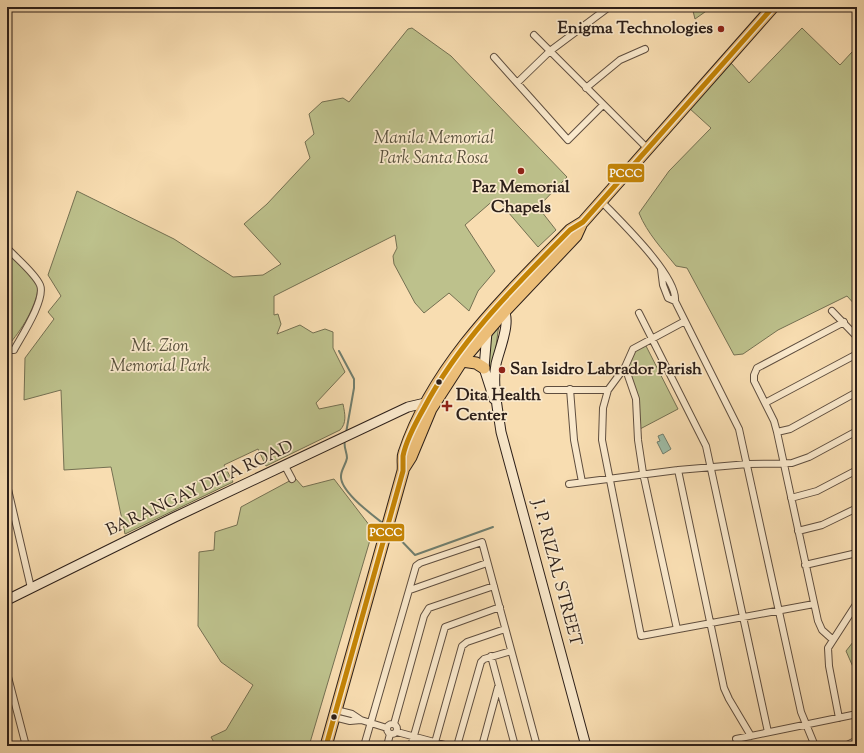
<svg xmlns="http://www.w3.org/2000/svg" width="864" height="753" font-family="'Sorts Mill Goudy',serif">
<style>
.green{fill:#bdc18c;stroke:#747052}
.water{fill:#9ebda7;stroke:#707e6e}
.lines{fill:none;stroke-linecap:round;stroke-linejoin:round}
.stream{stroke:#707e6e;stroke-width:2}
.street-casing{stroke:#5f4e3f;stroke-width:8}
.secondary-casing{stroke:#2c1f19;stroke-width:11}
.highway-casing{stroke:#2c1f19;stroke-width:13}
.street{stroke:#fae9cc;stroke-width:6}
.secondary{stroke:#fae9cc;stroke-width:9}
.highway{stroke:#ecbe78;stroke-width:11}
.bus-1-casing{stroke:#fae9cc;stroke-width:8}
.bus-1{stroke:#c48406;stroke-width:5}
.poi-dot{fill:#8f2418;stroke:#fae9cc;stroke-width:1.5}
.bus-dot{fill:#2c1f19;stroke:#fae9cc;stroke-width:1.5}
.labels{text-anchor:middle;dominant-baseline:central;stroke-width:3.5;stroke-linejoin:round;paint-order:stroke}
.poi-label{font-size:17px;font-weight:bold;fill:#2c1f19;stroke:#fae9cc;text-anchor:start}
.park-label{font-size:17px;font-style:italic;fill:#58503c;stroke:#fae9cc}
.street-label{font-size:17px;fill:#2c1f19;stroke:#fae9cc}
.line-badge{stroke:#fae9cc;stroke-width:1.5}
.badge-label{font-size:11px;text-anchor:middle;font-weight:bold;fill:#fff}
</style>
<rect width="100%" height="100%" fill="#f8ddb1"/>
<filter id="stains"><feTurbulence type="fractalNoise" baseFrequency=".005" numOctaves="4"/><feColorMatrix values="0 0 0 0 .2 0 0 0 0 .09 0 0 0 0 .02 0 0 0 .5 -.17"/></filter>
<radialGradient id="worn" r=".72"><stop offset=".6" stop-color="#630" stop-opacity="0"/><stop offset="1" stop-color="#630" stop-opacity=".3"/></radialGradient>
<path class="green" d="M692,7H712L695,19Z
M412,28L451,56L567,177L538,207L556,230L538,247L496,198L465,225L495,271L478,291L469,311L449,293L424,313L415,303L394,264L393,256L397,248L395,235L274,296V315L278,314L281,324L277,334L300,325L313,333L325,329L333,332V348L345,372L316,403L319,409L343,404C345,414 347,423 340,430L266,466L258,449L224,465L233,482L125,534L111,467L64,470L61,390L24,400L25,358L54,319L48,312L61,296L48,275L77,191L174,239L233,277L263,275L281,264L244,224L267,204L310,158L305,142L314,134L309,114L322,102L343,98L349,102L408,29Z
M802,28L840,65L852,52L857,53V307L847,296L778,330L743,354L734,355L687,268L676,266C663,250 647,233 639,213L669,171L711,128L689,108L731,63L749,83Z
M11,253C19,261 30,271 36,281C44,297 21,330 11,342L7,340V256Z
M499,324L494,361L493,386L488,381V334Z
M644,342L678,409L640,429L626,367L628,357Z
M295,478L303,487L334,479L373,530L309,746H216L211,737L226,730L253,685L221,662L198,626L199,552L214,550L215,532L237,525L241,507Z
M857,637V676L846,651Z"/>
<path class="water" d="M663,434L671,449L663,454L657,442L660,441L658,436Z"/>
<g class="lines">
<path class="stream" d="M339,351L354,379V388L346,433
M345,440C343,446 347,452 347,458C346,464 341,470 341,476C340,492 374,516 385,525
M391,530L415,555L493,527"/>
<defs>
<path id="street" d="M534,35L647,148
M494,57L568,140L603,105
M517,83L550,51L609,7
M586,88L620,60L645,49
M601,201C619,220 678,276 675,301L739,429L801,712L815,746
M7,248C16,258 35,273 40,285C46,299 21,337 14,350H9L7,348
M661,269L663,285L668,298L675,301
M832,311L857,337
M639,313L706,446L768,732
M625,367L636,399L638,440L643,473L677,629
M570,389L574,440L582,482
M547,390H608L625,367L633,349L685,321
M608,390L603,408L602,440L641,636L814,604
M765,403L857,354
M777,432L790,429L857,392
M285,466L292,479
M678,470L724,688L729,699L751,736
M569,484L678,470L748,464L792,463L809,457L857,431
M7,485L31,588
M791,498L817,491L857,470
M798,531L822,525L857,508
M805,565L857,553
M410,590L487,563
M832,639L822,630L818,621L777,432L774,421L754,381V375L757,368L844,322
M491,656L515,746
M7,673L26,746
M336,710L352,714L361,720
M334,717L350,721L361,720L387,728
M839,718L829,666L828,648L857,603
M387 729a5 5 0 1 1 10 0a5 5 0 1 1-10 0Z
M394,724L424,616L429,608L494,586
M397,732L449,746
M736,739L857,714
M364,746L416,566L420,563L482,542L537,746
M387,746L390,734
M411,746L445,627L500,607
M434,746L462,646L467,642L505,629
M457,746L481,662L484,659L511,651
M482,746L498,687
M845,746L857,740"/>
<path id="secondary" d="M502,308C513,319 499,350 496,364C492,385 498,410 501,432L586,746
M487,332L484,368L494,399
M7,600L175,517L408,407L425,403L432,406"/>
<path id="highway" d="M462,361L476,363L484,368
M404,468L411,457L431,409L462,361L505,311L576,236L581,225
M326,746L403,471C404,465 402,458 404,453C434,363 506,296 570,230L583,222L773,7"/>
</defs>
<use href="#street" class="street-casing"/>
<use href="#secondary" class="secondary-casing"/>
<use href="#highway" class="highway-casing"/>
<use href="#street" class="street"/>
<use href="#secondary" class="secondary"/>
<use href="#highway" class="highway"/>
<defs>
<path id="bus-1" d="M326,746L403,471C403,466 403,461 403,456C406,440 416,422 424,408C460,340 516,285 570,230L583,222L773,7"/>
</defs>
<use href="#bus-1" class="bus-1-casing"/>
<use href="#bus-1" class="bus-1"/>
</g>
<g class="poi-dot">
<circle cx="721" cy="29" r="4"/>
<circle cx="521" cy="171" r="4"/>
<circle cx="502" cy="370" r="4"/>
<path d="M445 400h4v4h4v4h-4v4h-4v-4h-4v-4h4z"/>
</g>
<g class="bus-dot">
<circle cx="439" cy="382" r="3.5"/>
<circle cx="334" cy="717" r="3.5"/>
</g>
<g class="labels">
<g class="poi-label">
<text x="713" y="29" text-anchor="end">Enigma Technologies</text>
<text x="521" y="188" text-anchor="middle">Paz Memorial<tspan x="521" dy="20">Chapels</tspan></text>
<text x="510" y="370">San Isidro Labrador Parish</text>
<text x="456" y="396">Dita Health<tspan x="456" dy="20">Center</tspan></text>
</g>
<g class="park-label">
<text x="434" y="139">Manila Memorial<tspan x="434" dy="20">Park Santa Rosa</tspan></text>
<text x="160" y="347">Mt. Zion<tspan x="160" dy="20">Memorial Park</tspan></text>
</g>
<g class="street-label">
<text transform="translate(200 489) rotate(-25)">BARANGAY DITA ROAD</text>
<text transform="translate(556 573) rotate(75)">J. P. RIZAL STREET</text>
</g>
</g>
<g class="line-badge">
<rect x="607" y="163" width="38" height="20" rx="4" fill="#c48406"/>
<rect x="367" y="523" width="38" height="19" rx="4" fill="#c48406"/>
</g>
<g class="badge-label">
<text x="626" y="177">PCCC</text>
<text x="386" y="536">PCCC</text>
</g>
<rect width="864" height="753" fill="none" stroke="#f8ddb1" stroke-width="24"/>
<rect x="8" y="8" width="848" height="737" fill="none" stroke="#2c1f19" stroke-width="2"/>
<rect x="12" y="12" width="840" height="729" fill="none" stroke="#2c1f19"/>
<rect width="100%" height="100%" filter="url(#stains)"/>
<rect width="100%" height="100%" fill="url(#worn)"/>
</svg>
